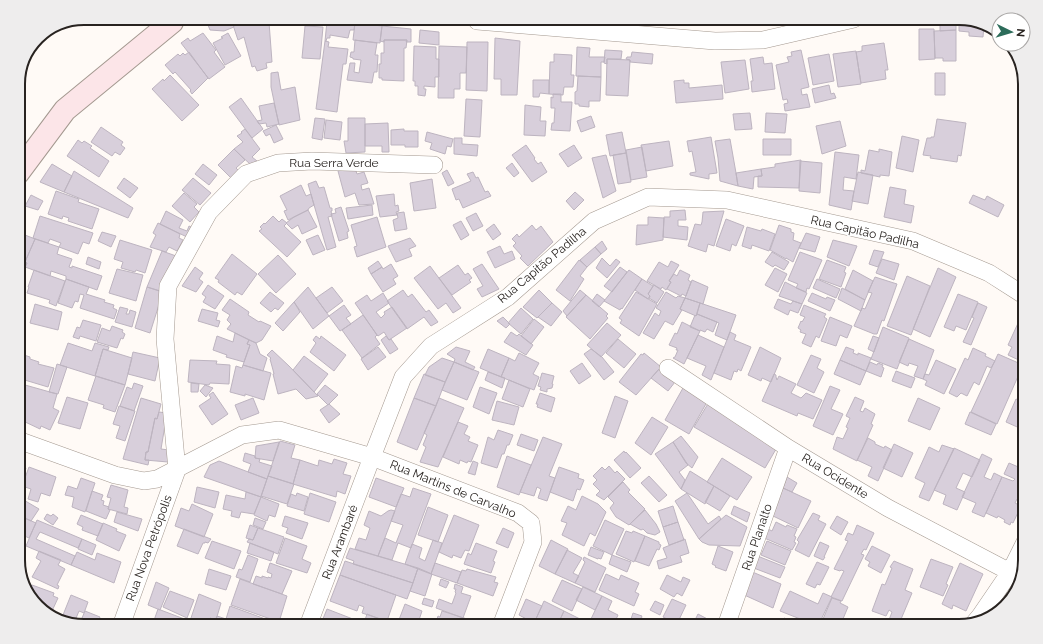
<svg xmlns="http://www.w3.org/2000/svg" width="1043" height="644" font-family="Raleway,sans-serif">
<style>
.building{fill:#d8cfdb;stroke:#bdb4c0}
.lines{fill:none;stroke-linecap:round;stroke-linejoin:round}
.street-casing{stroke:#a49990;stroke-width:18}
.secondary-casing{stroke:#a49990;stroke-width:24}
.street{stroke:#fff;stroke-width:17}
.secondary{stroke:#fce5e8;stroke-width:22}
.labels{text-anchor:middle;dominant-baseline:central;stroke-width:3;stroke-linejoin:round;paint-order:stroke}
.street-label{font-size:12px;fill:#282320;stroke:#fff}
.rim{fill:none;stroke:#282320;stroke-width:2}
</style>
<rect width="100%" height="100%" fill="#fffaf6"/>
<path class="building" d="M934,18H956V30L940,31V22H934Z
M959,18L984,25L983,37L969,36V32L959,31Z
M327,21L355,23L354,30H350L348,38L330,35V38H327L326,41H325Z
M213,22H232L234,27L224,31L210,30L208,25Z
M232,22H269L272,62L266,63L267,68L257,71L255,66L252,67L244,37L238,40Z
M355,23L382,26L380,43L353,40Z
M305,26L323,27L320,59L302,58Z
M382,26L411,29V42H406L407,40H384V42L380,41Z
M986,26L992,27L998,33L986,32Z
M919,29H934L935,59L919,60Z
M420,30L439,32V45L419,43Z
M956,30V61H943V58H935L934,31Z
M203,33L216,50L214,52L225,67L209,79L181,43L188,38L190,41Z
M228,33L241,56L225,65L213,43L223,38L221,37Z
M495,38L520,41L517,95H501V79H494Z
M355,40L377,43L375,55H378L377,72H374L372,83L347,80L350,63H355L354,72L359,73L361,60L353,59V58L350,57L351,52H354Z
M384,40H407L406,48H404V81L382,80V78H379V64H381V53H384Z
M325,41L329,42L328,47L348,49L346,64H343L337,112L316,109Z
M467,42H488L487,91L466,90Z
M884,43L888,70H885L886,79L861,83L856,52L862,51V46Z
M414,46L436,47V59H439V77H435V87L424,86V89H426L425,96L418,95V86H415V81H413Z
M439,46L467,47L466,73H460V89H454V98H438Z
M577,47L590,48L589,57H605L604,62H601V77L576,76Z
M605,50L622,51L621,59H607V64L604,63Z
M801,50L809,87L801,89L802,95L807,94L810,107L785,111L784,104L788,103L787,99L783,100L776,65L789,62L787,57L792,56L791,52Z
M856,51L861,84L838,87L833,54Z
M189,52L208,78L192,94L190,91L191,90L175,72L173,74L165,65L178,54L180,56L183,53L185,55Z
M632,52L653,54L652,64L630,62V60L626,59L627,57H631Z
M554,54L572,55L571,75H574L573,87H564L563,95L549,94L550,62H554Z
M829,54L834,81L813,85L808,58Z
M763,57L764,64L772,63L775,89L752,92L751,81H753L750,59Z
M607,59L630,60L628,96L606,95Z
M745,60L749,89L725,93L721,62Z
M278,72L281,90L295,87L300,120L279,125L271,87V73Z
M935,73H945V95H935Z
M170,75L199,105L182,121L152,89L163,79L164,81Z
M578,76L601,77L600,101H589V107L579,106V104H575V92L577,91Z
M533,80H549V94L540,93L539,97H533Z
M684,80V83H689V88L722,85L723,99L676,103L674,81Z
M829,85L831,94L834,93L836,98L815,103L812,89Z
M553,94H561V102H572L570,131L551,130L552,123H554L555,108H551V97L553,98Z
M241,98L263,129L252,138L229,107Z
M466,99L482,100L480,137L464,136Z
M274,103L279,124L267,127L266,123L259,124L257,121L262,120L259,106Z
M525,105L541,107L540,121H546L545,136L524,135Z
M750,113L752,129L735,130L733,114Z
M766,113L787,114L785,133L765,132Z
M591,116L595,127L581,132L577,121Z
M315,118L325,119L322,140L312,138Z
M348,118H365V152L346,153L344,141H348Z
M937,119L966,123L961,156L958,155L957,162L930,158L931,156L923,155L927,138H931V137H934Z
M326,120L342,122L340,140L324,138Z
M840,121L846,146L822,154L816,126Z
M388,123L389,152H382V146H365V124Z
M276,125L283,139L274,143L270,134L266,136L263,131Z
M101,127L123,142L121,145L125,148L120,155L115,152L112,156L91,142Z
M245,129L260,149L252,157L257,161L252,166L234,149L243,142L237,136L242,133L241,132Z
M404,129V131H418V147H405V145H391V130Z
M427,132L453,139L451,147L447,146L445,154L430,149L432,143L425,141Z
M622,132L626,153L610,156L606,135Z
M902,136L919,140L913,172L896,168Z
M711,137L717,173L709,174V179L690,175V173L696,172L692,151L689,152L687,141Z
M454,138H462V144L478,145L477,156L454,154Z
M730,139L736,173L738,186L720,181L718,158L715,141Z
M763,139H791V155H763Z
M78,140L82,143L84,141L92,146L90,148L109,161L99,177L67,156Z
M669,141L673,166L646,171L641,145Z
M526,145L535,158L534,159L538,164L541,162L547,172L532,182L512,155Z
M574,145L582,158L568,167L559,154Z
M642,147L647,177L631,180L626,150Z
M234,149L245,160L236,168L240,172L232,179L218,165Z
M879,149L892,152L889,176L880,175V177L861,173V170L865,171L869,150L879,152Z
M835,152L859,155L856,179L844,177L843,190L854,191L851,210L829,205Z
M626,153L631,182L618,184L613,155Z
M606,155L616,191L603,198L592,158Z
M1025,159V171L1021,170Z
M801,160L799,188L758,187V176H762L761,169L775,167V164Z
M800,161L822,163L820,193L799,191Z
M512,163L519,173L514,177L506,168Z
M52,164L72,176L64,192L40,182Z
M203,164L217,175L209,185L195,174Z
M350,168H355L357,174L364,172L368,183L361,185L362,190L369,188L374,204L359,205L355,193L345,197L338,171Z
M761,169L762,176L754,177L753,189L738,186L736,173Z
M447,170L454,183L448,186L442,173Z
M74,171L133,208L128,218L64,192Z
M473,172L476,178L478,177L485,192L488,191L491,196L463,208L459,199L456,200L452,189L471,181L467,174Z
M858,172L873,175L868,204L852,201Z
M124,178L138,188L130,198L117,188Z
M193,178L211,193L200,205L182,190Z
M432,179L436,208L414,211L410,183Z
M316,181L319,188L324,187L330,208H332V211H331L332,216L328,217L336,247L327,250L308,184Z
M301,185L306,196L311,194L314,205L309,208L308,210L288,220L284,211L287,210L280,196Z
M890,187L906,190L904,204L914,206L911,223L884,217Z
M56,191L79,199L78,202L99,209L92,229L68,221L69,218L63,216L62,219L48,214Z
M575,192L584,200L574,210L566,201Z
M184,193L197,204L194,207L199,212L190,222L172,206Z
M394,194L395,206L398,205L399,211L396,212L397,215L380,217L376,196Z
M31,195L43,201L38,210L25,206Z
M973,195L985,200L987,196L1004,205L998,217L969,203Z
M372,205L373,215L348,219L346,208Z
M341,207L349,231L347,232L348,238L339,241L331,214L336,213L335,209Z
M308,210L317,227L302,234L298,225L292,229L286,223L294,217Z
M685,210L686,220H678V226L688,227L687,240L663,237L664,217H670V211Z
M166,211L183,220L179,228L187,231L189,226L195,229L189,238L160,224Z
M724,211L714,246L708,244L706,252L688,246L695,224L701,225L702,222L703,212Z
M404,212L407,229L395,231L393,220L398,218L397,213Z
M476,213L483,226L473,231L466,218Z
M40,216L93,233L89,244L83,242L78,254L59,247L61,243L50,239L48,243L33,238Z
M273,216L279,222L282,219L287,223L284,226L301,242L287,257L259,231L262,229L260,227L264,223L265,224Z
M377,217L386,247L357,257L354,247L357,246L351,225Z
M648,217L664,218L663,240L636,245L637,225H648Z
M726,219L744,226L736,246L732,244L730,251L716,246Z
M461,221L469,235L461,240L453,225Z
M158,223L180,234L179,238L183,240L177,251L169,247L166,252L150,247L156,235L153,233Z
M494,224L501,234L493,240L486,230Z
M532,225L536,230L541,226L553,242L528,266L520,258L522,256L513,246L516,243L512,239L517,234L519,237Z
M779,225L791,229V232L794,233L793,240L801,243L793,262L786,258V259L770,250Z
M747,227L761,231L762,229L775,234L769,251L752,245L751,249L742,246Z
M102,232L116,236L111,247L98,241Z
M806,233L820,237L815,252L799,248Z
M25,235L35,239L25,262L27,263L25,267L18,265V251L21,252L24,244L21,243Z
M318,235L325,250L313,255L306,240Z
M410,238L416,246L409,249L412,256L396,262L388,246Z
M35,239L59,247L57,254L72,259L69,267L72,268V266L102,276L97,290L66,279V276L51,271L50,276L25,267L27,263L25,262Z
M120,240L152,250L145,273L136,270L135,272L121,268L123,262L114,259Z
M833,240L857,246L849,266L827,257Z
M602,241L607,249L601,254L595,247Z
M500,246L504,254L512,251L515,259L495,268L487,252Z
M595,247L601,254L587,267L580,260Z
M874,250L884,252L878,267L869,264Z
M162,251L179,257L163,292L147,287Z
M772,252L789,262L784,270L775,265L773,267L765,262Z
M800,252L822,260L809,289L807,288L806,292L796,288L798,284L788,280Z
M232,254L257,274L242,295L237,292L235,295L218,282L219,280L215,278Z
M278,255L296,274L276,293L258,274Z
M88,257L101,262L99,269L86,264Z
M602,258L610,266L616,259L620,262L607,278L596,268Z
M882,259L899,264L894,280L876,273Z
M579,260L587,267L580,276L584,279L570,301L556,290Z
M827,260L846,267L844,272L846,273L841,287L819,279Z
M378,261L382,267L371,274L368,268Z
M671,261L679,265L669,281L671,282L666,290L662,287L661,289L647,281L659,262L668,267Z
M391,264L398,276L393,279L396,284L383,292L371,274L382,267L383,269Z
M482,264L499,289L482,297L477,289L483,286L473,269Z
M458,265L465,275L468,273L472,278L469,280L471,282L452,295L439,278Z
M430,266L461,308L453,313L446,303L438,309L414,278Z
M195,267L203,273L199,279L203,282L196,292L182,286Z
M620,267L627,272L612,292L604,286Z
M775,268L787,274L778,292L765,285Z
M938,268L956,277L930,337L913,329Z
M117,269L143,275L136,301L109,293Z
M34,270L65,281L56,306L49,303L50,300L27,293L29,287H28Z
M629,270L642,279L622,309L621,308L620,310L604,301Z
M680,270L690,275L688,280L691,282L686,296L682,294L681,296L667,289L671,282L669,281L674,274L677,276Z
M853,270L873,281L865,300L845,289Z
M907,276L930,286L911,335L887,326Z
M875,277L897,284L884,321L882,320L877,334H874L854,326L862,308L865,309L872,293L868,292Z
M66,279L89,287L86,294L105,300L104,302L114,305L113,308L117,310L114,319L80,308L84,295L80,294L78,302L75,301L72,308L58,303Z
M642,279L653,286L648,294L650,296L648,299L635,290Z
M817,279L840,289L836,298L813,288Z
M692,280L708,287L703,304L685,298Z
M785,282L807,293L802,304L779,296Z
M208,285L224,296L215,309L203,302L206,297L202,294Z
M654,285L664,292L657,303L649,298L650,296L648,294Z
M147,287L163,292L150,333L135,328Z
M308,287L329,316L313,329L294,302Z
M332,287L343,301L327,313L316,298Z
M842,288L865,300L861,311L838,299Z
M403,290L408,297L412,294L426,312L429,310L438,322L431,326L424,317L407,329L387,301Z
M539,290L552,303L537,318L523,307Z
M580,290L586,295L567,316L563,311Z
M270,292L284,303L278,310L275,308L271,312L260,303Z
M636,292L657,304L639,336L620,323L622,320L619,318Z
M666,292L676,298L678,296L685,298L680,309L682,310L673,325L665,321L654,339L643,333L655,313L659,316L661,311L656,308Z
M383,293L389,303L376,312L381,318L385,314L384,312L392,307L407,328L389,340L384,332L378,336L377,335L355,303L367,295L371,301Z
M812,293L826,299L827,297L835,300L830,311L808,301Z
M597,294L605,300L599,307L592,301Z
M958,294L978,302L966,330L956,326L954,331L944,327Z
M586,295L608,314L606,316L608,318L590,339L566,317Z
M685,298L700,303L696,316L680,309Z
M230,299L249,312L248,315L259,322L260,321L271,326L262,340L256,343L227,329L231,324L227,320L230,315L222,310Z
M778,299L791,304L793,301L802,304L798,313L790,310L788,315L774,308Z
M294,302L300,312L283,331L275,323Z
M552,303L562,312L551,326L538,317Z
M700,303L736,315L727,340L715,335L719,323L697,314Z
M978,303L987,307L971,345L963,342L974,318L972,317Z
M35,304L62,312L58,330L30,323Z
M344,305L351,315L346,318L351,324L340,331L329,316Z
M804,305L826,314L824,317L827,319L819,338L816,336L811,347L802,343L806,334L800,332L801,330L798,328L801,321L802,322L805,317L800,315Z
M120,307L128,309L126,314H129L130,310L136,312L132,327L115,322Z
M521,308L533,319L521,334L508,323Z
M202,309L218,313L216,320L220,321L218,327L198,321Z
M697,314L717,322L713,332L707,329L705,332L700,330V331L690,327L695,315L696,316Z
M363,315L377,335L375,337L380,344L362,358L342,330Z
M503,317L510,324L506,328L497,321Z
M830,317L852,326L847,338L840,335L836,346L821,341Z
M534,319L544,327L531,344L521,336Z
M83,320L101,325L96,341L80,336L79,339L73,337L77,327L80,328Z
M1019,321L1025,325V359L1023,362L1008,355L1012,347L1008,345Z
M682,322L700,331L684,364L673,358L675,357L678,350H676L677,348L669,345L675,333L677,334Z
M607,323L621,335L601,357L587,345Z
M112,326L123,330L122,332L125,334L123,339L121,338L117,348L97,342L102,328L110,331Z
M883,327L909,338L897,369L871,359Z
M511,332L517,336L519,334L533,345L526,355L504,342Z
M730,332L736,335L734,340L751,347L741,371L738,369L737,372L734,371L731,380L714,373Z
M235,333L249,340L247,344L250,345L244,362L226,357L227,355L213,350L217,336L233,342Z
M698,335L724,347L711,380L702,375L706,366L687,358Z
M316,336L320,339L321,336L346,355L334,371L310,352L316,343L313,340Z
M386,336L389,340L391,339L398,349L390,354L381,340Z
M873,336L879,338L874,352L868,349Z
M618,339L636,354L624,368L606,353Z
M909,339L934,350L923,379L914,376L918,366L909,363L908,366L899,362Z
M249,340L256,343L260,354L267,358L263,371L243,365L250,345L247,344Z
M68,343L92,351L95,343L109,347L108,350L103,349L95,376L60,365Z
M378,347L386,357L368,370L361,359Z
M456,347L470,351L465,362L475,367L473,370L454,362L455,359L447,354Z
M760,347L781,358L771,382L762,378L761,381L748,375Z
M846,347L854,350L853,353L858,355V353L871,358L866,371L840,360Z
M973,348L986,354L985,356L995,361L991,368L987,366L979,385L974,382L967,396L961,393L957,397L949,393L965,358L968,360Z
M103,349L132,358L125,385L95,376Z
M488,349L509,358L501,377L480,368Z
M591,349L602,357L614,372L604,380L584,354Z
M272,350L289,366L318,396L306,399L296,389L278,394L273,374H274L273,370L270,359L271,358L267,355Z
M133,352L160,358L155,381L128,374Z
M519,353L539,363L533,374L539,377L534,390L501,377L509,358L515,361Z
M644,353L661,367L636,395L619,382L641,354L643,355Z
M998,354L1023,365L997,424L971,412Z
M24,355L30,357V359L39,362L38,364L54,368L48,387L18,378V365L20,357L23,358Z
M811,355L821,359L817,368L824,372L814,393L797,385Z
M304,356L328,374L314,392L293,370Z
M442,358L454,362L445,382L425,375L429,367Z
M190,360L217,361L216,364L230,365L229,384L210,383L209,385L188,382Z
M840,360L866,371L860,385L834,374Z
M936,360L956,369L944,394L925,385L927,381L923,379L925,374L929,375Z
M454,362L479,372L467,400L442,390Z
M870,362L877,365L878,363L883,365L882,367L884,368L881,377L866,371Z
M582,363L591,376L579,384L570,371Z
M57,364L67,367L58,394L49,392Z
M243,365L271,373L264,400L245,394V396L230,392L236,366L242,368Z
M659,369L675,382L668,391L651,378Z
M896,371L915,378L911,388L892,381Z
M488,372L505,378L502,388L485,380Z
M542,373L554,376L552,384H553L552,388L547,389V392L540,390L541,387L538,386Z
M424,374L445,382L436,406L414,398Z
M774,374L776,375V377L777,380L779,376L796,384L791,393L801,398L806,393L822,400L813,419L798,413L797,416L762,401Z
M96,376L125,385L115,412L103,408L104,405L88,400Z
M509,380L530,389L523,407L502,399Z
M18,383L57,394L53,408L59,411L50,430L41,426L40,429L21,420L20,422L18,421Z
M134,383L143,386L134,411L120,406L127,387L132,389Z
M191,383L199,384L198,392H191Z
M205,385L213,388L206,397L200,391Z
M325,385L338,395L328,405L317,394Z
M830,386L840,390L831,409L843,414L833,435L813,426Z
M480,387L497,393L489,414L473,407Z
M683,388L707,402L689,434L665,420Z
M213,392L228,414L212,425L199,406L211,398L209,395Z
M540,393L555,398L551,412L537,407L538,404H536Z
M615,396L628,401L615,438L602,433Z
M67,397L88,403L80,429L58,423Z
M855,397L864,401L860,411L863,412L865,408L875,414L871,424L873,425L857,461L833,449L837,437L843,439L848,428L846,427L850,418L846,416Z
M141,398L161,404L157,419L155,418L148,452H146L145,460H149L148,465L123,459Z
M253,398L259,413L241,420L235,405Z
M414,398L436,406L417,450L397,442Z
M439,398L464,408L438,467L420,462L426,447L423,445L427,435L424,433Z
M918,398L940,408L930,430L908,421Z
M1016,399L1025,403L1024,430L1006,422Z
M497,401L519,407L514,425L492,420Z
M709,402L779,444L765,468L694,427Z
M329,404L340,414L329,423L320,410Z
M119,406L135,411L125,441L116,438L120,426L113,424Z
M159,412L167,413L161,449L169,450L168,462L145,460L146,452H148L155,418L157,419Z
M970,412L996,424L991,435L965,424Z
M652,417L668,427L651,455L635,443Z
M458,422L468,426L464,434L470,437L468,441L478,445L471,462L468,461L467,463L460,460L459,464L443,457Z
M498,430L513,435L509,445H507L504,454H502L497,468L481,463L488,437L494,440Z
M521,434L538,440L534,451L517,445Z
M681,436L698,457L692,468L686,463L673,442Z
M543,437L562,444L549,476L555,478L547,501L538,498L541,489L537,487L534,496L520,492Z
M868,438L875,442V444L884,448L885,446L892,450L878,481L868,476L872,467L857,460Z
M280,441L295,445L291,458L300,460L293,484L268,476Z
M279,442L273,461L255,458L256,446Z
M673,442L688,465L679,472L685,480L681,489L655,454Z
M894,444L913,453L902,477L883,468Z
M942,445L954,449L929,501L919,497L925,483L915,478L929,447L939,452Z
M954,448L980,460L972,477L963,473L956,488L965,492L957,510L943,504L946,495L934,490Z
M624,451L625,453L626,452L641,468L630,478L614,460Z
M245,453L255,456V458L260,459L259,462L272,466L267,479L248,472L251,464L243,461Z
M982,454L992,459L984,477L991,480L994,473L1002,477L984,517L972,512L976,503L962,497Z
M507,456L531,465L519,495L497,487Z
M722,458L752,477L737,500L707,482Z
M334,459L347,463L343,474L351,476L345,494L337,491L336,497L293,484L300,460L318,466L319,460L332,464Z
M219,461L267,479L261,497L204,477L210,465Z
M473,461L478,463L475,475L468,473Z
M18,462H20L19,465L26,468L20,481L18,480Z
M1009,463L1023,469L1025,465V495L1023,501L1017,499L1015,503L1021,506L1013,523L1011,522L1010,525L1004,522L1005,520L998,516L997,518L986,513L1002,477L1013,481L1015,479L1004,474Z
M609,466L615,473L617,471L625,479L604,500L596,495L600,491L593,484L597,480L593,476L602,467L605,470Z
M29,467L56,477L50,496L41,493L38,502L28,499L31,489L22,486Z
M559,467L579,474L578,478L584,480L580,490L577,489L573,501L550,492Z
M690,471L714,486L705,504L681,489Z
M268,476L294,484L287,504L261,496Z
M649,476L667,495L659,502L641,483Z
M787,477L797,483L792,492L783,488Z
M81,478L95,483L85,512L72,507L74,497L65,495L68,486L77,489Z
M376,478L404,488L396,507L369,497Z
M623,482L630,490L628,492L645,509L629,525L616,517L610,508L614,503L608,497Z
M111,485L128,490L124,507L128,508L127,514L108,509L111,498L107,497Z
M714,486L730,496L720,511L705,502Z
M197,487L219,492L215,508L194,502Z
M413,488L431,494L411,548L398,543L392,560L378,556L385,538L396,543L403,525L391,521L401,494L410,497Z
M783,488L811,501L798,528L771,515Z
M92,491L103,495L101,500L104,501L103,505L109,507L108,509L110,510L106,519L86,511Z
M246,492L261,497L254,514L241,512L239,518L231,516L232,511L223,509L226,495L245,499Z
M297,493L308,497L304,511L287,506L291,494L296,496Z
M310,493L336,502L329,522L304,514Z
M687,493L708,524L719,516L721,519L699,539L675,501Z
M582,496L598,504L606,512L595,536L590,533L584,546L562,535L567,523L561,521L568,506L576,510Z
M261,497L279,504L275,517L269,515L267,521L254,515Z
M22,499L39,509L31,521L18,515V503L19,504Z
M192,504L213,514L204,537L175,526L181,508L189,511Z
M673,506L678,522L663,527L658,511Z
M734,506L750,513L747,522L731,514Z
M428,507L448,515L438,542L418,535Z
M391,510L395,511L378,556L355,549L359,538L366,540L370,528L364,525L369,511L381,516L388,511Z
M645,510L656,524L660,532L655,535L647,533L643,529L641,530L630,524Z
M117,512L142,519L138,531L114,522Z
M813,513L820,516L818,520L826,524L809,557L795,550L799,542L797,540Z
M47,514L51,516L53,514L58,518L53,525L44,519Z
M18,515L36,523L29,538L18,533Z
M81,515L103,524L98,536L82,530L83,527L77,524Z
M454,515L479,525L469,551L465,550L461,558L453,555L452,558L439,552Z
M726,515L747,527L740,546L709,545L702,542L699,539Z
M285,516L308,523L302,539L286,533L288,528L282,526Z
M837,516L848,522L841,535L830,528Z
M255,518L266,522L263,529L253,525Z
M37,520L82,539L78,548L40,532L36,539L75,556L71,565L26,546Z
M605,520L624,529L612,555L593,546Z
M678,522L684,540L669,545L663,527Z
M776,522L786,527L787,525L797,529L794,536L796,537L794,542L796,543L792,550L762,537L766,528L772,531Z
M103,523L117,529L116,531L126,535L119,551L96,540Z
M250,525L258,528L253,540L246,538Z
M857,525L874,533L866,550L864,549L861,554L864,555L842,601L831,597L844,571L841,570L840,571L834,569L848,541L845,540L848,533L853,535Z
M258,528L284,537L278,554L247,542L249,539L253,540Z
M503,528L514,533L508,548L496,543Z
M184,529L211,539L208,543L205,542V543H203L198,554L177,546Z
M626,531L632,533L633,531L645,536L634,562L616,554Z
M645,536L659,542V544L661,545L659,550L657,549L649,566L635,561Z
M285,538L307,546L302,559L311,563L307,573L276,563Z
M82,539L96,545L92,555L78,549Z
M685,539L689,553L680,556L682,562L659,569L657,561L667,558L663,548Z
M433,540L442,543L431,574L405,564L412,544L422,548L419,558L425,561Z
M551,540L568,549L555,574L539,566Z
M212,541L241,551L234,569L205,558Z
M767,541L791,551L785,565L761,555Z
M820,542L829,546L824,557H825L823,560L814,556Z
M250,543L274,552L271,561L247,553Z
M476,543L497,551L493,561L495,562L491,573L464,564L468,553L471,555Z
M718,546L733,552L726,571L715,567L716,566L712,564Z
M872,546L890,555L881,573L868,566L870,562L865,559Z
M591,547L604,552L601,559L598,558V559L588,555Z
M350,548L418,568L413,583L353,564L354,561L346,558Z
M567,550L582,558L573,573L579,576L575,583L555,574Z
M39,551L61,560L58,565L65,569L57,585L59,586L58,589L32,577L41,561L36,558Z
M77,552L95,560L97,553L121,562L114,583L71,565Z
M248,555L258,559L250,582L236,577L239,569L242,570Z
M612,555L631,562L627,572L609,564Z
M755,555L785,567L780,578L751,567Z
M584,557L606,568L595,592L575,583L585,562L583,560Z
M931,559L953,567L946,584L948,585L943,596L920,587Z
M345,561L413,583L407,599L340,575Z
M894,561L913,569L905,590L912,593L899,624L889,620L892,612L889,610L886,616L872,611L882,584L885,585L892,568L890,567Z
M817,562L829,567L820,585L817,584L815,588L806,584Z
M270,563L292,571L282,594L253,584L256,576L262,578V576L268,578V577L271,578L272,574L267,572Z
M435,563L461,572L457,583L431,574Z
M960,563L983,574L966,611L953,605L952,609L942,604Z
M418,568L432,574L425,596L410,591Z
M209,569L231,576L226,590L205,584Z
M467,569L496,577L494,582L498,583L493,596L457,583L462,570L466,571Z
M750,571L781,584L773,608L742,594Z
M606,574L619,580L621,575L639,583L635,592L639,594L634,606L599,590Z
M340,575L396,595L387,621L362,613L364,607L359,605L357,611L330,601Z
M667,575L681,582L683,577L690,580L682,596L677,593L674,597L660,589Z
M240,579L287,596L279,622L231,605Z
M441,579L449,582L446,588L439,585Z
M562,580L582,589L572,611L552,601Z
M156,582L169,588L160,610L148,605Z
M455,584L463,587L461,593L471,596L463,618L436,608L439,599L452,604L456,593L455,592L456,589H454Z
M32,585L54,593L53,596L58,598L52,611L42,608L28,594Z
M583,587L602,596L595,610L576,600Z
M170,591L194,600L187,618L163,607Z
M790,591L818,604L823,593L832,597L818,626L780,611Z
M199,594L221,603L216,620L210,618L207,626H202L190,621Z
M71,595L88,602L84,613L79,611L74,623L61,620Z
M602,596L612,601L608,610L618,615L613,626H605L591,619Z
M424,598L434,601L432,607L422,604Z
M832,598L841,601L840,603L848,607L840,626H820Z
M526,599L542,606L534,623L519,615Z
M672,599L686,605L677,624L663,617Z
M544,601L564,611L557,626H544L535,621Z
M655,601L664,605L660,615L650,610Z
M405,604L422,611L417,626L397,625Z
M230,606L268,620L266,626H248V624L246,623L245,626H243L233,623L232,626H213L217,616L226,619Z
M158,609L187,620L185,623L192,626H152Z
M327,609L358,621L356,626H320Z
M85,611L100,617L96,626L79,625Z
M442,611L467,619L465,626H435L438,616L440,617Z
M564,611L584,621L582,626H557Z
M633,613L642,616L641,618L646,619L644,626H633L634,623L630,622Z
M367,614L390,623L389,626H363Z
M698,614L715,623L713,626H692Z
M784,618L791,621L792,619L799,623L800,621L810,626H780Z
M585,620L597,626H582Z"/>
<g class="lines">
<defs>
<path id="street" d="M477,21L715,41L763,40L854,19
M668,368L788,448L888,508L1010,572
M18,440L115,475L144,481L157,479L242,435L279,430L372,457L403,377L431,346L508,297L594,221L648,197L727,200L913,241L989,273L1025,296
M975,622L980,616L1010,572L1025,542
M121,626L177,470L165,339L168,286L209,212L246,174L278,163L312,161L434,165
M308,626L372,457L518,513L531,523L533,542L501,626
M726,626L788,448"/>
<path id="secondary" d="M18,173L65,110L172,22"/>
</defs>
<use href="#street" class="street-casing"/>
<use href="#secondary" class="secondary-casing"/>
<use href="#street" class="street"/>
<use href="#secondary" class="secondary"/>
</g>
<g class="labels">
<g class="street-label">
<text x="334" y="163">Rua Serra Verde</text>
<text transform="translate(865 232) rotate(13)">Rua Capitão Padilha</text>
<text transform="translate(542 265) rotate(-40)">Rua Capitão Padilha</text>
<text transform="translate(835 476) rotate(31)">Rua Ocidente</text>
<text transform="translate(453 489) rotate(22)">Rua Martins de Carvalho</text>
<text transform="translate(757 537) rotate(-71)">Rua Planalto</text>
<text transform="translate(340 542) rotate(-69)">Rua Arambaré</text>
<text transform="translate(149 548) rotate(-70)">Rua Nova Petrópolis</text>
</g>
</g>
<path d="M0 0H1043V644H0ZM84 25H959A59 59 0 0 1 1018 84V560A59 59 0 0 1 959 619H84A59 59 0 0 1 25 560V84A59 59 0 0 1 84 25Z" fill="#eeeded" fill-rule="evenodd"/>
<path class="rim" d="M84 25H959A59 59 0 0 1 1018 84V560A59 59 0 0 1 959 619H84A59 59 0 0 1 25 560V84A59 59 0 0 1 84 25Z"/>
<g transform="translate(1011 32) rotate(95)"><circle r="19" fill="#ffffff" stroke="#a9a7a6"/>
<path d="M0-3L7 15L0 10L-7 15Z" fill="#2c6c5a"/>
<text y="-6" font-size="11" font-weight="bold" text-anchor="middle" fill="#282320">N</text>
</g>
</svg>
